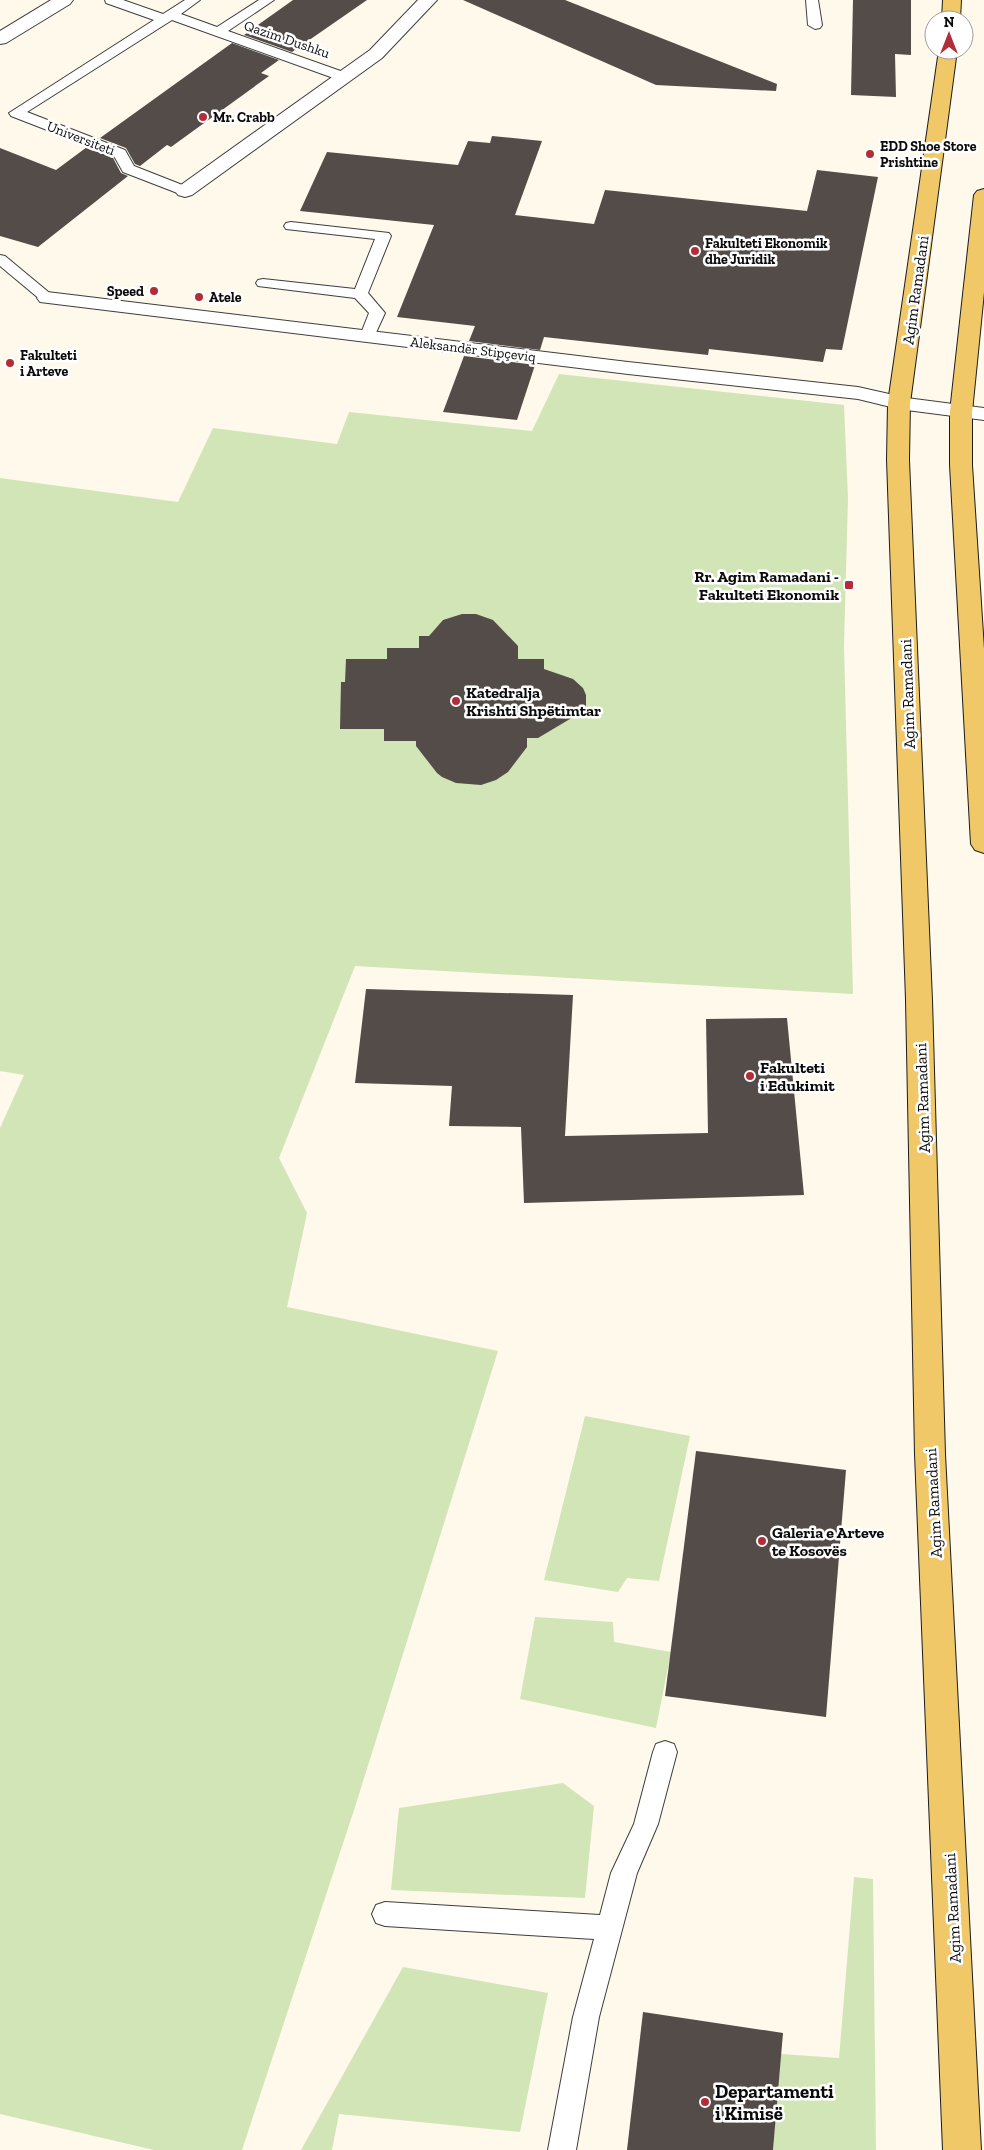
<svg xmlns="http://www.w3.org/2000/svg" width="984" height="2150" font-family="'Zilla Slab',serif">
  <style>
    .green { fill: #d2e5b7 }
    .building { fill: #534c48 }
    .lines { fill: none; stroke-linecap: round; stroke-linejoin: round }
    .service-casing { stroke: #3e3e3e; stroke-width: 2 }
    .minor-casing { stroke: #3e3e3e; stroke-width: 2 }
    .tertiary-casing { stroke: #3e3e3e; stroke-width: 2 }
    .primary-casing { stroke: #1c1c1c; stroke-width: 2 }
    .service { fill: #fff; fill-rule: evenodd }
    .minor { fill: #fff; fill-rule: evenodd }
    .tertiary { fill: #fff; fill-rule: evenodd }
    .primary { fill: #f0c868; fill-rule: evenodd }
    .poi-dot { fill: #b22d3a; stroke: #fff; stroke-width: 2 }
    .labels { text-anchor: middle; stroke-width: 5; stroke-linejoin: round; paint-order: stroke }
    .far-street-label { font-size: 14px; fill: #0b0b0b; stroke: #fff }
    .far-poi-label { font-size: 14px; font-weight: bold; fill: #0b0b0b; stroke: #fff; text-anchor: start }
    .street-label { font-size: 16px; fill: #0b0b0b; stroke: #fff }
    .poi-label { font-size: 16px; font-weight: bold; fill: #0b0b0b; stroke: #fff; text-anchor: start }
    .near-poi-label { font-size: 19px; font-weight: bold; fill: #0b0b0b; stroke: #fff; text-anchor: start }
  </style>
  <rect width="100%" height="100%" fill="#fef9eb"/>
  <g class="green">
    <path d="M559 374 844 405 848 498 844 646 853 994 355 966 279 1158 307 1213 287 1307 498 1351 355 1807 242 2150H154L0 2114V1128L24 1075 0 1071V478L178 502 213 428 337 444 349 412 532 431Z"/>
    <path d="M585 1416 690 1436 659 1581 627 1578 618 1592 544 1580Z"/>
    <path d="M535 1617 613 1622 614 1642 671 1652 656 1728 520 1699Z"/>
    <path d="M563 1783 594 1806 585 1898 391 1890 399 1808Z"/>
    <path d="M854 1877 873 1879 876 2150H773L781 2054 839 2058Z"/>
    <path d="M403 1967 548 1993 520 2132 339 2114 332 2150H301Z"/>
  </g>
  <g class="building">
    <path d="M293 0H367L292 52 244 35Z"/>
    <path d="M463 0H565L777 84 776 91 656 85Z"/>
    <path d="M853 0H911V55L895 54 896 97 851 95Z"/>
    <path d="M232 43 279 60 261 73 269 76 171 147 167 145 140 166 135 164 126 148 100 138Z"/>
    <path d="M492 136 542 141 515 215 594 224 605 190 807 211 817 170 878 177 842 350 826 349 823 362 709 349 708 355 544 337 540 350 469 341 475 326 397 317 434 225 300 211 327 152 458 165 468 141 490 143Z"/>
    <path d="M87 147 113 158 121 173 128 176 38 247 0 236V148L56 170Z"/>
    <path d="M464 356 535 365 517 420 443 412Z"/>
    <path d="M462 614H476L493 620 518 646V659H544V669L573 679 583 688 586 695V706L580 713 538 738H527V747L508 772 496 780 481 785 456 783 442 777 437 773 416 746V741H384V729H340L341 682H345L346 659H387V648H419V636H429L443 620Z"/>
    <path d="M366 989 573 995 565 1136 708 1133 706 1019 787 1018 804 1195 524 1203 521 1127 449 1126 452 1086 355 1083Z"/>
    <path d="M696 1451 846 1470 826 1717 665 1696Z"/>
    <path d="M643 2012 783 2033 773 2150H627Z"/>
  </g>
  <g class="lines">
    <defs>
      <g id="service">
        <path d="M105 0H123L163 14 185 0H200L181 14 217 27 259 0H274L228 31 349 74 351 77 349 80H339L172 20 27 112 125 150 134 166 190 188 192 191 190 194H180L123 172 114 156 11 116 9 113 154 20 106 3Z"/>
        <path d="M806 0H818L822 25 820 28 815 29 808 25Z"/>
        <path d="M291 222 389 233 391 236 368 293 385 313 373 339H363L360 336 369 313 355 298 258 286 256 283 258 280 263 279 355 289 375 239 286 229 284 226 286 223Z"/>
        <path d="M0 255 5 256 52 295 54 298 52 301H42L0 266Z"/>
        <path d="M665 1741 674 1744 677 1752 658 1824 637 1873 599 2017 576 2150H548L573 2017 594 1939 385 1926 376 1923 372 1914 376 1905 385 1902 600 1915 611 1873 634 1824 653 1752 656 1744Z"/>
      </g>
      <g id="minor">
        <path d="M51 0H73L70 4 6 43 0 44V31Z"/>
        <path d="M418 0H437L382 58 192 195 185 197 178 195 175 191 178 187 370 50Z"/>
        <path d="M47 292 628 362 858 387 907 398 910 403 907 408 899 409 858 399 628 374 40 302 37 298 40 294Z"/>
      </g>
      <path id="tertiary" d="M899 397 984 408V420L891 408 888 403 891 398Z"/>
      <g id="primary">
        <path d="M943 0H961L960 20H942Z"/>
        <path d="M939 50H957L910 403 909 460 932 1000 945 1454 981 2150H943L915 1454 906 1000 887 460 888 403Z"/>
        <path d="M984 189V292L972 412V465L984 649V853L975 850 971 844 950 465V412L974 195 977 191Z"/>
      </g>
    </defs>
    <use href="#service" class="service-casing"/>
    <use href="#minor" class="minor-casing"/>
    <use href="#tertiary" class="tertiary-casing"/>
    <use href="#primary" class="primary-casing"/>
    <use href="#service" class="service"/>
    <use href="#minor" class="minor"/>
    <use href="#tertiary" class="tertiary"/>
    <use href="#primary" class="primary"/>
  </g>
  <g class="poi-dot">
    <circle cx="203" cy="117" r="5"/>
    <circle cx="870" cy="154" r="5"/>
    <circle cx="695" cy="251" r="5"/>
    <circle cx="154" cy="291" r="5"/>
    <circle cx="199" cy="297" r="5"/>
    <circle cx="10" cy="363" r="5"/>
    <rect x="844" y="580" width="10" height="10" rx="2.5"/>
    <circle cx="456" cy="701" r="5"/>
    <circle cx="750" cy="1076" r="5"/>
    <circle cx="762" cy="1541" r="5"/>
    <circle cx="705" cy="2102" r="5"/>
  </g>
  <g class="labels">
    <g class="far-street-label">
      <text transform="translate(287 39) rotate(19)" y="5">Qazim Dushku</text>
      <text transform="translate(81 138) rotate(21)" y="5">Universiteti</text>
      <text transform="translate(473 349) rotate(7)" y="5">Aleksandër Stipçeviq</text>
    </g>
    <g class="far-poi-label">
      <text x="213" y="122">Mr. Crabb</text>
      <text x="880" y="151">EDD Shoe Store<tspan x="880" dy="16">Prishtine</tspan></text>
      <text x="705" y="248">Fakulteti Ekonomik<tspan x="705" dy="16">dhe Juridik</tspan></text>
      <text x="144" y="296" text-anchor="end">Speed</text>
      <text x="209" y="302">Atele</text>
      <text x="20" y="360">Fakulteti<tspan x="20" dy="16">i Arteve</tspan></text>
    </g>
    <g class="street-label">
      <text transform="translate(915 290) rotate(-82)" y="6">Agim Ramadani</text>
      <text transform="translate(907 694) rotate(-92)" y="6">Agim Ramadani</text>
      <text transform="translate(922 1098) rotate(-92)" y="6">Agim Ramadani</text>
      <text transform="translate(933 1503) rotate(-93)" y="6">Agim Ramadani</text>
      <text transform="translate(952 1908) rotate(-93)" y="6">Agim Ramadani</text>
    </g>
    <g class="poi-label">
      <text x="839" y="582" text-anchor="end">Rr. Agim Ramadani -<tspan x="839" dy="18">Fakulteti Ekonomik</tspan></text>
      <text x="466" y="698">Katedralja<tspan x="466" dy="18">Krishti Shpëtimtar</tspan></text>
      <text x="760" y="1073">Fakulteti<tspan x="760" dy="18">i Edukimit</tspan></text>
      <text x="772" y="1538">Galeria e Arteve<tspan x="772" dy="18">te Kosovës</tspan></text>
    </g>
    <g class="near-poi-label">
      <text x="715" y="2098">Departamenti<tspan x="715" dy="22">i Kimisë</tspan></text>
    </g>
  </g>
  <g transform="translate(949 35)"><circle r="24" fill="#ffffff" stroke="#9d9d9d"/>
  <path d="M0-4L9 19L0 12L-9 19Z" fill="#b22d3a"/>
  <text y="-8" font-size="14" font-weight="bold" text-anchor="middle" fill="#0b0b0b">N</text>
  </g>
</svg>
